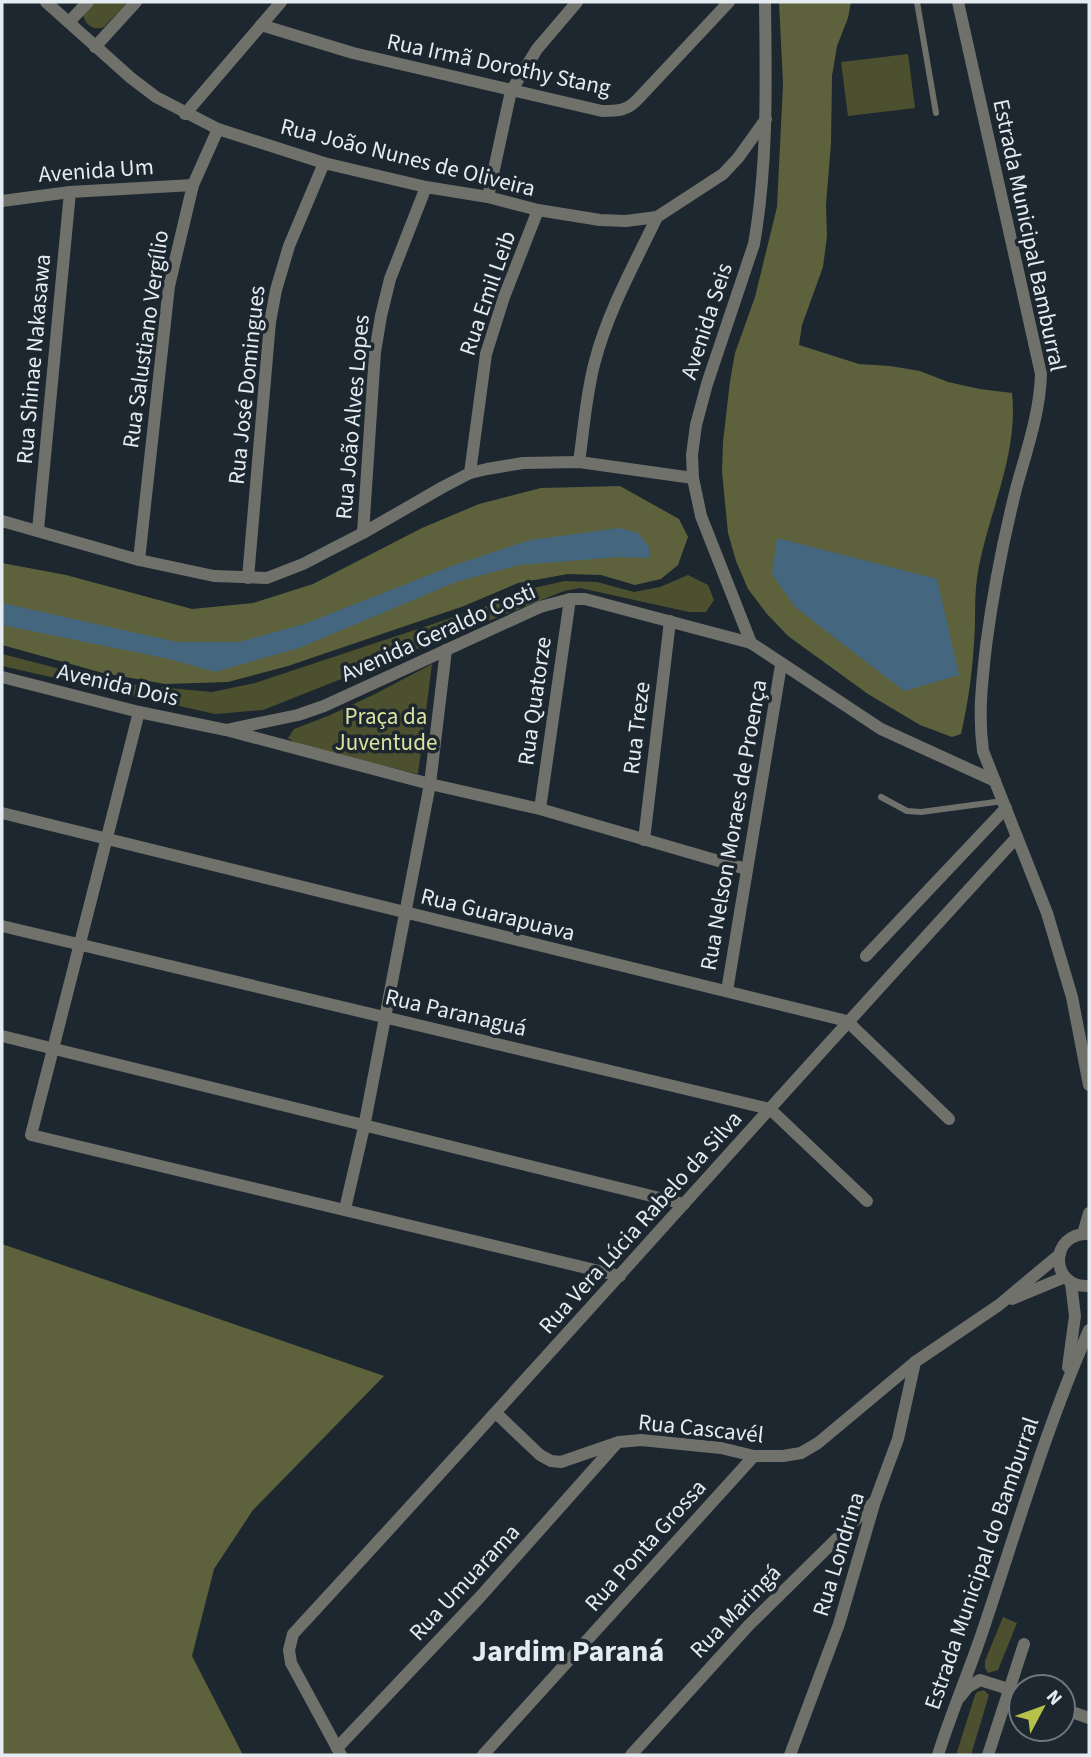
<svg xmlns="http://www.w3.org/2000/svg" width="1091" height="1757" font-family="'Source Sans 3',sans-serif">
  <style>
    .green { fill: #4c502e }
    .forest { fill: #5d623c }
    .water { fill: #44667f }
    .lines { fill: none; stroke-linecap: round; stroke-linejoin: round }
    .service { stroke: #70716b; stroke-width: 6 }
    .minor { stroke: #70716b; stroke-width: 12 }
    .labels { text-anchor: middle; stroke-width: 7; stroke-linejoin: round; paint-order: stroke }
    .street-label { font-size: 23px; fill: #e5ecf1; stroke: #1d272f }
    .park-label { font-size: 23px; fill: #dae3a0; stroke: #1d272f }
    .district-label { font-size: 30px; font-weight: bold; fill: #e5ecf1; stroke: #1d272f }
  </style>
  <rect width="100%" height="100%" fill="#1d272f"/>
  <g class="green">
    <path d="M92 2H128L104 27C94 31 86 26 83 15Z"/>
    <path d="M908 54 915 108 848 116 841 62Z"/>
    <path d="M688 575 708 585 714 600 706 612H689L580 588 564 591 263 710 215 714 2 666V654L80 674 136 685 212 692 255 683 496 603 529 589 565 581 597 582 634 592 660 587Z"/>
    <path d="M432 664 418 774 298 745 288 738 294 729 328 716 373 695Z"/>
    <path d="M1003 1617 1017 1623 998 1670 988 1673 985 1668V1661Z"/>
    <path d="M984 1690 989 1695 971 1755H956L975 1695 977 1692Z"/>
  </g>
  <g class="forest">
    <path d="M779 2H851L848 18 837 46 832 76 831 143 826 205 827 236 823 267 802 325 799 345 859 364 890 366 920 371 948 382 980 389 1012 393C1019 457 986 517 977 578 974 600 976 621 974 643 972 674 968 704 961 734L952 737 920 725 868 694 788 636 767 614 748 589 736 561 728 533 722 472 723 442 730 381 735 353 755 297 777 207 783 84Z"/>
    <path d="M620 486 679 519 688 537 678 565 661 579 635 585 601 575 568 574 518 583 464 606 288 666 228 682 165 684 103 673 2 645V563L66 575 192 609 253 603 313 584 422 528 479 504 541 488Z"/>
    <path d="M2 1244 384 1376 253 1510 214 1569 192 1656 243 1755H2Z"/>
  </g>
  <g class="water">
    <path d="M619 528 638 533 649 547V558L619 557 519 565 456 582 299 648 215 672 169 659 2 625V603L177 642H239L304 624 452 566 530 540Z"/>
    <path d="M777 538 937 579 959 675 904 691 795 607 772 574Z"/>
  </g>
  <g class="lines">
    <g class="service">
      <path d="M917 2 936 113"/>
      <path d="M881 797 907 811 921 812 1003 801"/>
    </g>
    <g class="minor">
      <path d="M46 2 131 78 156 97 218 129 324 163 426 187 488 197 538 210 600 220 626 221 657 217 723 174 738 158 766 119"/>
      <path d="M958 2 1041 374C1040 413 1026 452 1016 489 1003 541 993 592 986 646 982 682 978 715 983 751L1047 913 1072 997 1089 1085"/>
      <path d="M69 22 88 2"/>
      <path d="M261 25 353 53 602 111C618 111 627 111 638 99L729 2"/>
      <path d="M95 47 136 2"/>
      <path d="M185 114 281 2"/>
      <path d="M488 197 511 91 537 49 577 2"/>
      <path d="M2 201 70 192 193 185"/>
      <path d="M579 462C584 428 586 394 595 361 608 311 635 263 657 217"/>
      <path d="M470 473 486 354 504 297 538 210"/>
      <path d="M2 521 139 560 214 576 267 578 303 564 363 533 443 487 470 473 487 469 523 463 579 462 693 478"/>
      <path d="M38 530 70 192"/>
      <path d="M363 533 375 352 381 316 390 279 426 187"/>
      <path d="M139 560 169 286 193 185 218 129"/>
      <path d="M248 578 270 322 276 290 289 246 324 163"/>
      <path d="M751 643 701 516 693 478 692 455 696 425 707 384 754 244C768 164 766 83 765 2"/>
      <path d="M2 677 139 712 226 730 430 784 540 809 746 869"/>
      <path d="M139 712 31 1135 620 1276"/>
      <path d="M226 730 298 715 324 706 540 607 570 599H585L751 643 881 729 995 781"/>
      <path d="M540 809 570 599"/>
      <path d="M2 813 847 1021 949 1119"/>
      <path d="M644 840 670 621"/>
      <path d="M2 926 770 1109 867 1201"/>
      <path d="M866 956 1006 808"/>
      <path d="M727 991 781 665"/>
      <path d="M2 1036 684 1204"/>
      <path d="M345 1209 364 1127 430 784 446 650"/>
      <path d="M1083 1234 1089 1213"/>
      <path d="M1089 1234C1049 1232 1049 1288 1089 1286"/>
      <path d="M1012 1299 1065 1277"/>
      <path d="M1068 1367 1075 1316 1071 1283"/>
      <path d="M497 1414 540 1455 551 1461 561 1462 619 1442 641 1440 721 1448 754 1456H783L801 1453 818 1443 915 1362 999 1305 1060 1254"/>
      <path d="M960 1697 968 1687 980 1680 1021 1693"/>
      <path d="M1063 1709 1089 1718"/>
      <path d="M337 1748 480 1597 616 1444"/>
      <path d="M341 1755 291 1663 289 1650 293 1634C537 1370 774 1101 1017 837"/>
      <path d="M483 1755 754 1456"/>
      <path d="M631 1755 749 1625 873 1503"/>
      <path d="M790 1755 839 1624 875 1501 898 1439 915 1362"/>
      <path d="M938 1755C951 1713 969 1672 983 1630 1017 1529 1046 1427 1089 1330"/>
      <path d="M988 1755 1024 1644"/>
    </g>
  </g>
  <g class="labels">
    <g class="street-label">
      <text transform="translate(499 64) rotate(12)" y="8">Rua Irmã Dorothy Stang</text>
      <text transform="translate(408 157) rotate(14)" y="8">Rua João Nunes de Oliveira</text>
      <text transform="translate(96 170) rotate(-4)" y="8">Avenida Um</text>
      <text transform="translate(1030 235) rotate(78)" y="8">Estrada Municipal Bamburral</text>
      <text transform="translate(487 293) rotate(-71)" y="8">Rua Emil Leib</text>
      <text transform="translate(706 321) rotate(-72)" y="8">Avenida Seis</text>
      <text transform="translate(145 339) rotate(-82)" y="8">Rua Salustiano Vergílio</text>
      <text transform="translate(33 359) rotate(-85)" y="8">Rua Shinae Nakasawa</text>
      <text transform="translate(246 385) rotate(-84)" y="8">Rua José Domingues</text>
      <text transform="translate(352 417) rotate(-85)" y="8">Rua João Alves Lopes</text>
      <text transform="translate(438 632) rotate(-24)" y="8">Avenida Geraldo Costi</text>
      <text transform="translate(118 684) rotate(13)" y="8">Avenida Dois</text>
      <text transform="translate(534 701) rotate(-82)" y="8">Rua Quatorze</text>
      <text transform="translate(636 728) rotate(-83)" y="8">Rua Treze</text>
      <text transform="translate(733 825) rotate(-80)" y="8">Rua Nelson Moraes de Proença</text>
      <text transform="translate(498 914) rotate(14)" y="8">Rua Guarapuava</text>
      <text transform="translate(456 1012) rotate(13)" y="8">Rua Paranaguá</text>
      <text transform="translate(640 1222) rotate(-48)" y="8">Rua Vera Lúcia Rabelo da Silva</text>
      <text transform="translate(701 1428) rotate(6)" y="8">Rua Cascavél</text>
      <text transform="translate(645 1545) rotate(-48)" y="8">Rua Ponta Grossa</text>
      <text transform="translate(838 1554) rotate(-73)" y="8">Rua Londrina</text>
      <text transform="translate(981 1563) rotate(-71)" y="8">Estrada Municipal do Bamburral</text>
      <text transform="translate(464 1582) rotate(-47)" y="8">Rua Umuarama</text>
      <text transform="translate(735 1611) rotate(-46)" y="8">Rua Maringá</text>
    </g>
    <g class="park-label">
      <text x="386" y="724">Praça da<tspan x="386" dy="26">Juventude</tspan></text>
    </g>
    <g class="district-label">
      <text x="568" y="1661">Jardim Paraná</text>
    </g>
  </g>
  <rect width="1091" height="1757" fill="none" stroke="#e5ecf1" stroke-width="7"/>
  <g transform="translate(1042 1708) rotate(49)"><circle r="33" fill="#1d272f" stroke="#6d767d" stroke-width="2"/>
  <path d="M0-5L12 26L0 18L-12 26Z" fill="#b6c149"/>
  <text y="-10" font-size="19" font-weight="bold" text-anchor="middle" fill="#e5ecf1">N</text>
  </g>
</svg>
